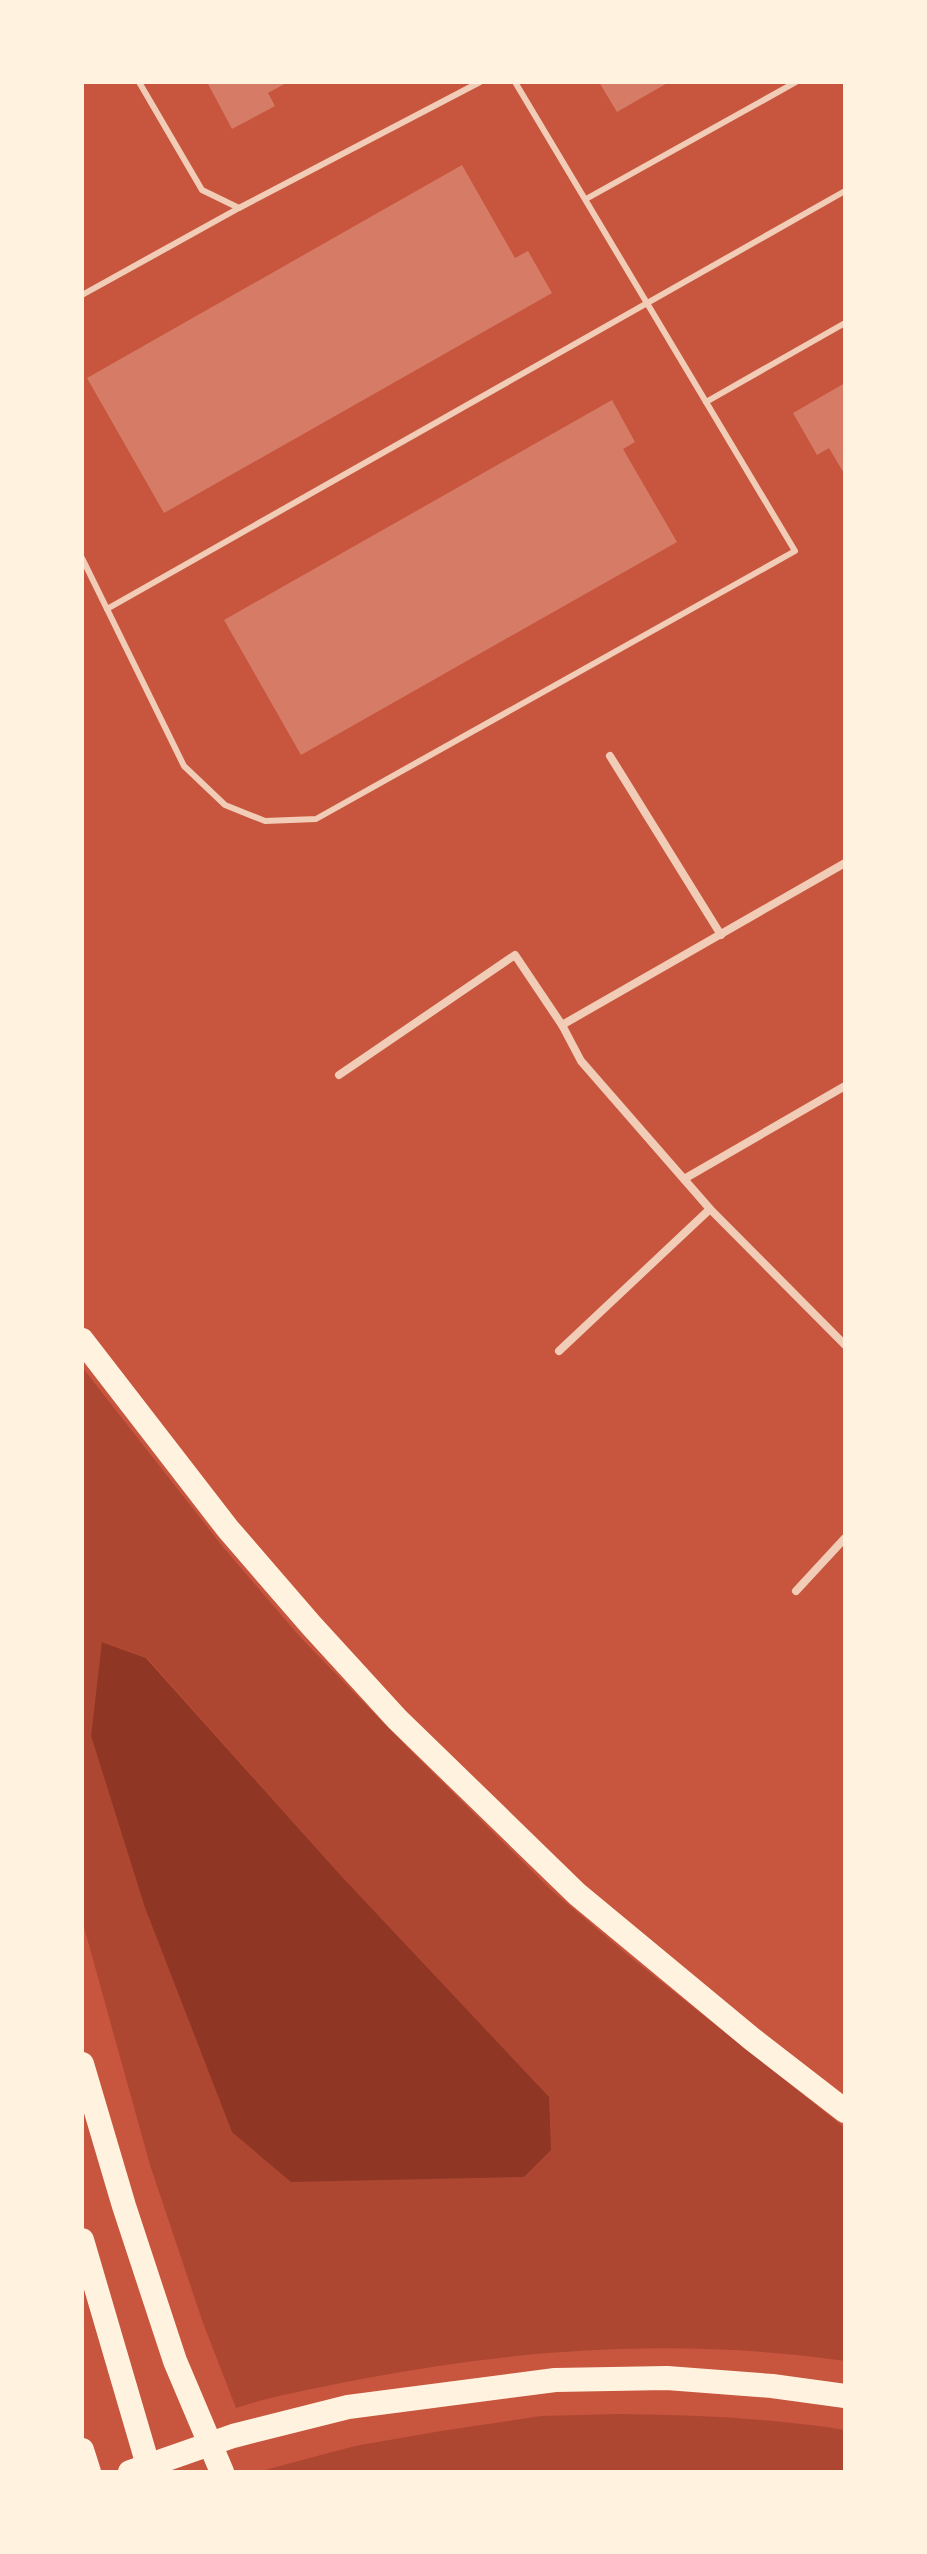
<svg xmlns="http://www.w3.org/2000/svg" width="927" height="2554" font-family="'Fira Sans Condensed',sans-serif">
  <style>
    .green { fill: #ae4732; fill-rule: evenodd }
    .water { fill: #8f3625 }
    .building { fill: #d67c66 }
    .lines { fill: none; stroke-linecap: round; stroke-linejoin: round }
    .service { stroke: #f1ccb7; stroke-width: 6 }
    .minor { stroke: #f1ccb7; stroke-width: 8 }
    .motorway { stroke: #fff3e0; stroke-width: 24 }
  </style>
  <rect width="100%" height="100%" fill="#c8553d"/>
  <g class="green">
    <path d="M82 1367 223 1547 301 1638 406 1746 550 1889 629 1956 845 2128V2361C686 2338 524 2348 367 2378 323 2387 279 2394 236 2408L203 2323 150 2165 82 1920ZM103 1642 147 1658 343 1878 144 1905 91 1736Z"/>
    <path d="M620 2414C696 2415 770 2418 845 2430V2472L265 2470 355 2446 441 2431 541 2416Z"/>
  </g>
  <path class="water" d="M102 1642 146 1658 343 1878 549 2097 551 2150 524 2177 291 2182 232 2132 144 1905 91 1736Z"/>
  <g class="building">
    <path d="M207 82H288L268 93 275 106 232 129Z"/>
    <path d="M599 82H669L617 112Z"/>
    <path d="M462 165 515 258 528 251 552 293 164 513 87 378Z"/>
    <path d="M845 383V475L829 448 817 455 793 413Z"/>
    <path d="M612 400 635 442 623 449 677 542 301 755 224 620Z"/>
  </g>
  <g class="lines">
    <g class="service">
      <path d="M139 82 202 190 239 208 480 82"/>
      <path d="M586 199 796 82"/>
      <path d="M82 295 239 208"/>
      <path d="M706 402 845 323"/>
      <path d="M82 558 184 766 225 805 265 821 316 819 795 551 515 82"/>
      <path d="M107 609 845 191"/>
    </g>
    <g class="minor">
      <path d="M610 756 721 935"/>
      <path d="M562 1025 845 863"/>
      <path d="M339 1075 515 955 562 1025 581 1061 710 1209 845 1345"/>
      <path d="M684 1179 845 1086"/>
      <path d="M559 1351 710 1209"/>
      <path d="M796 1591 845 1538"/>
    </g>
    <g class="motorway">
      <path d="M82 1340 228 1529 311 1625 397 1719 577 1894 752 2039 845 2111"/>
      <path d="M82 2064 124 2206 175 2361 222 2472"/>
      <path d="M82 2240 150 2472"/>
      <path d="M82 2450 89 2472"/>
      <path d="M130 2472 233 2436 348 2407 555 2380 667 2378 772 2386 845 2396"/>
    </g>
  </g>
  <rect width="927" height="2554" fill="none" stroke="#fff3e0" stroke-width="168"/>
</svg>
